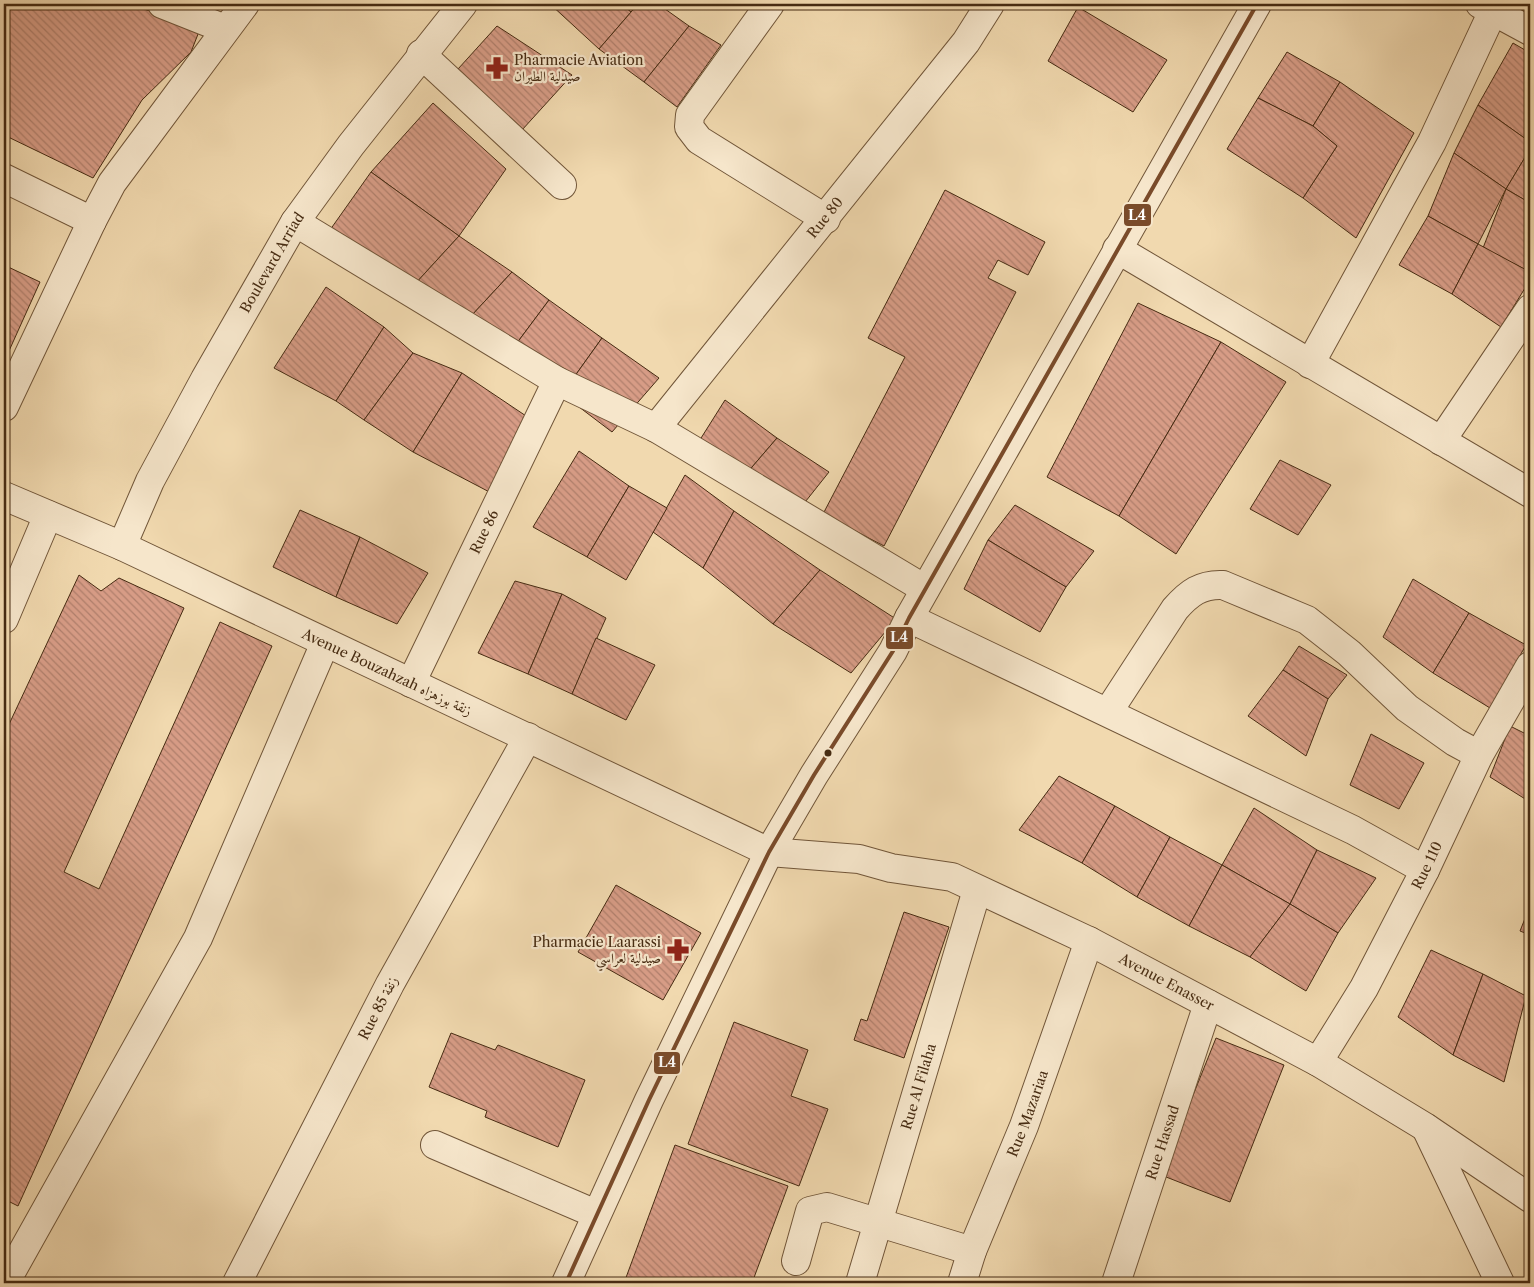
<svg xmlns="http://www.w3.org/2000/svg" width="1534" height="1287" font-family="'Libre Caslon Text',Amiri,serif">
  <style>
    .building { fill: url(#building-back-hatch); stroke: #462b12 }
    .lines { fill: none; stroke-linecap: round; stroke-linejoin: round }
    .minor-casing { stroke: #715639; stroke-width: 30 }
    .minor { stroke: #f6e6cb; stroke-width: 28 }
    .bus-1-casing { stroke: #f6e6cb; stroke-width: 8 }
    .bus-1 { stroke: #7a4b2a; stroke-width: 4 }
    .bus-dot { fill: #462b12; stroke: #f6e6cb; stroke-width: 2 }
    .labels { text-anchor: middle; stroke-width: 4.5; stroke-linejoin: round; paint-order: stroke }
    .poi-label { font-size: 14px; fill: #462b12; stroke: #f6e6cb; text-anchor: start }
    .street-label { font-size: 14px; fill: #462b12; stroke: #f6e6cb }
    .line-badge { stroke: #f6e6cb; stroke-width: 2 }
    .badge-label { font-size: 14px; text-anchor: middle; font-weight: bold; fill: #fff }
  </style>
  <defs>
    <pattern id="building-back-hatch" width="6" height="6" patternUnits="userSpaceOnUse" patternTransform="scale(1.25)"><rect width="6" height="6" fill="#d79c86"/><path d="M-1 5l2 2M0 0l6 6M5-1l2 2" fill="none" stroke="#b07f6c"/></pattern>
  </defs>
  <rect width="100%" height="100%" fill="#f1d9af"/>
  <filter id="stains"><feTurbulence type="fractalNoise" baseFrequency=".004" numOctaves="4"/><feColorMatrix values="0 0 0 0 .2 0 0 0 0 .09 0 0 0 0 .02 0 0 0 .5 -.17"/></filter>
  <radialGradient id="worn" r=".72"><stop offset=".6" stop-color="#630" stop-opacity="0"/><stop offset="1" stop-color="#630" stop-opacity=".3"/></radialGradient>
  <g class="building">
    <path d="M4 4H130L200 29 191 52 142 100 93 178 4 135Z"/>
    <path d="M550 4H622L631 12 599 49Z"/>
    <path d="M622 4H638L631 12Z"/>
    <path d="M638 4H658L689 26 644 82 599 49Z"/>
    <path d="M1078 7 1167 60 1133 112 1048 61Z"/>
    <path d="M497 26 572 75 522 130 458 69Z"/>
    <path d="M689 26 721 45 677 107 644 82Z"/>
    <path d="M1513 43 1530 53V142L1478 105Z"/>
    <path d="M1287 52 1340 82 1313 126 1258 98Z"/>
    <path d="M1340 82 1414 133 1356 238 1303 198 1337 146 1313 126Z"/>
    <path d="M1258 98 1313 126 1337 146 1303 198 1227 149Z"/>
    <path d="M433 103 506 169 459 236 371 172Z"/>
    <path d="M1478 105 1530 142V149L1506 189 1454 153Z"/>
    <path d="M1530 149V203L1506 189Z"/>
    <path d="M1454 153 1506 189 1478 244 1428 216Z"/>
    <path d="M371 172 459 236 404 296 325 237Z"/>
    <path d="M1506 189 1530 203V272L1483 248Z"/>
    <path d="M945 190 1045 242 1028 275 998 260 988 278 1016 292 884 546 823 514 905 357 868 338Z"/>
    <path d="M1428 216 1478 244 1452 294 1399 265Z"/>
    <path d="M459 236 512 272 459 329 404 296Z"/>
    <path d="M1478 244 1530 272V280L1501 327 1452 294Z"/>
    <path d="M4 265 40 282 4 362Z"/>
    <path d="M512 272 549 300 505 359 459 329Z"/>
    <path d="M326 287 384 327 336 401 274 368Z"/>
    <path d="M549 300 602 338 562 394 505 359Z"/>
    <path d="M1138 303 1221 342 1119 516 1047 477Z"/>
    <path d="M384 327 413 353 364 420 336 401Z"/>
    <path d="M602 338 659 378 612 432 562 394Z"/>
    <path d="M1221 342 1286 382 1176 554 1119 516Z"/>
    <path d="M413 353 462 373 413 452 364 420Z"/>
    <path d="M462 373 535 422 499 497 413 452Z"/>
    <path d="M725 400 777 438 734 488 691 454Z"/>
    <path d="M777 438 829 472 794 516 734 488Z"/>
    <path d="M579 451 629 486 587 557 533 527Z"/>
    <path d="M1280 460 1331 485 1298 535 1250 509Z"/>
    <path d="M685 475 734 511 703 568 653 532Z"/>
    <path d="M629 486 667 508 626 580 587 557Z"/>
    <path d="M1015 505 1094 551 1066 587 988 540Z"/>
    <path d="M300 510 360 537 336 597 273 567Z"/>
    <path d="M734 511 820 570 773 624 703 568Z"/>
    <path d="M360 537 428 573 397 624 336 597Z"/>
    <path d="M988 540 1066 587 1040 632 964 589Z"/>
    <path d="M820 570 896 619 851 673 773 624Z"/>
    <path d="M79 575 101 591 119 578 184 608 64 872 99 889 220 622 272 646 18 1206 4 1199V735Z"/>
    <path d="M1413 579 1469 613 1433 673 1383 637Z"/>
    <path d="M515 581 562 594 528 674 478 653Z"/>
    <path d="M562 594 606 618 572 694 528 674Z"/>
    <path d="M1469 613 1526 645 1490 708 1433 673Z"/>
    <path d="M596 638 655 665 626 720 572 694Z"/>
    <path d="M1299 646 1347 675 1328 699 1283 670Z"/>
    <path d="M1283 670 1328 699 1306 756 1248 716Z"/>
    <path d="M1510 726 1530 736V802L1490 777Z"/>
    <path d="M1371 734 1424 763 1399 809 1350 785Z"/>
    <path d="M1059 776 1115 806 1082 863 1019 830Z"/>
    <path d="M1115 806 1170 837 1137 897 1082 863Z"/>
    <path d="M1254 808 1317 850 1290 904 1222 865Z"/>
    <path d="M1170 837 1222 865 1189 926 1137 897Z"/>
    <path d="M1317 850 1376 878 1338 933 1290 904Z"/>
    <path d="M1222 865 1290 904 1250 957 1189 926Z"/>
    <path d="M616 885 701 933 663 1000 578 952Z"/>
    <path d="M1290 904 1338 933 1306 991 1250 957Z"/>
    <path d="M1530 906V935L1520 931Z"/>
    <path d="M904 912 949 927 904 1058 854 1040 861 1019 867 1021Z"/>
    <path d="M1431 950 1483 974 1453 1055 1398 1017Z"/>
    <path d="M1483 974 1526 996 1504 1082 1453 1055Z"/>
    <path d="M734 1022 808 1050 791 1096 828 1109 799 1186 688 1144Z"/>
    <path d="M451 1033 495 1050 498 1045 585 1080 558 1147 485 1117 487 1111 429 1087Z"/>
    <path d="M1216 1038 1284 1065 1230 1202 1161 1175Z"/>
    <path d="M675 1145 788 1186 752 1283H624Z"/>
  </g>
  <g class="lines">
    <defs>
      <g id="minor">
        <path d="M162 4 225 29"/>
        <path d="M770 4 690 115 689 127 699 140 826 219"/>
        <path d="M1480 4 1530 31"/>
        <path d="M421 54 562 185"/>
        <path d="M4 178 92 221"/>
        <path d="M295 222 557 381 656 428 925 589"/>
        <path d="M1117 249 1530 493"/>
        <path d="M1310 364 1432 142 1493 11"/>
        <path d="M4 407 92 221 112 183 245 4"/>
        <path id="s1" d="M656 428 966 42 990 4"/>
        <path d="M1441 441 1530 309"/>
        <path id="s2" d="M4 496 122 546 769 852 859 859 891 868 952 877 1089 941 1318 1062 1425 1127 1530 1198"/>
        <path id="s3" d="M122 546 150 481 205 379 295 222 351 145 463 4"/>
        <path d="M909 618 1353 830 1425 870"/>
        <path d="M4 619 48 515"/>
        <path id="s4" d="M411 683 557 381"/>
        <path d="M1108 712 1175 609C1189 593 1201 584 1223 585L1307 620 1349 653 1407 708 1455 742 1479 755"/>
        <path id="s5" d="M1318 1062 1364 988 1425 870 1479 755 1530 666"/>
        <path d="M1426 1128 1500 1283"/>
        <path d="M435 1145 596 1214"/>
        <path d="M796 1261 810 1211 827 1207 972 1251"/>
        <path d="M5 1283 198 938 325 643"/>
        <path d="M237 1283 390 984 528 737"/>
        <path d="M566 1283 649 1100 769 852 814 775 893 651 909 618 1257 4"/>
        <path id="s6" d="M860 1283 977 890"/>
        <path id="s7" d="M962 1283 972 1251 1024 1126 1089 941"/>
        <path id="s8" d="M1116 1283 1208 1004"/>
      </g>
    </defs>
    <use href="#minor" class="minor-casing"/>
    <use href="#minor" class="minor"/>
    <defs>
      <path id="bus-1" d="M566 1283 649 1100 769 852 814 775 893 651 909 618 1257 4"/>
    </defs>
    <use href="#bus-1" class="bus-1-casing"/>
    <use href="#bus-1" class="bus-1"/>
  </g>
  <defs>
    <symbol id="pharmacy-bare" viewBox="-9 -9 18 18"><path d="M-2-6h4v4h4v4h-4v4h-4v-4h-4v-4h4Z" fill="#8f2418" stroke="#f6e6cb" stroke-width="2.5" paint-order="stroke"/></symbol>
  </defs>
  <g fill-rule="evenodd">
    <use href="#pharmacy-bare" x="481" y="52" width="32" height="32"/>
    <use href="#pharmacy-bare" x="662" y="934" width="32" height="32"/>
  </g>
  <circle class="bus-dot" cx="828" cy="753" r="4.5"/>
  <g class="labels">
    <g class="poi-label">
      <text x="514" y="65">Pharmacie Aviation<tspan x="514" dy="16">صيدلية الطيران</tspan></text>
      <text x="661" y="947" text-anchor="end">Pharmacie Laarassi<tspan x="661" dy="16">صيدلية لعراسي</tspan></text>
    </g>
    <g class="street-label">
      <text dy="5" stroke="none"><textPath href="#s1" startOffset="270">Rue 80</textPath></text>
      <text dy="5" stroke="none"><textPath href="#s3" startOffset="321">Boulevard Arriad</textPath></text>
      <text dy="5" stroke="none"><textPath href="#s4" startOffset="168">Rue 86</textPath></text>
      <text transform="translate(387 672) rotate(25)" y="5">Avenue Bouzahzah زنقة بوزهزاه</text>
      <text dy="5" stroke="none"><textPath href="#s5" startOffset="225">Rue 110</textPath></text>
      <text dy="5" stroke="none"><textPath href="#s2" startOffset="1268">Avenue Enasser</textPath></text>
      <text transform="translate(378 1008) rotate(-63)" y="5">Rue 85 زنقة</text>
      <text dy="5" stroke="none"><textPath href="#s6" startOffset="205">Rue Al Filaha</textPath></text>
      <text dy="5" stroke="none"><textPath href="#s7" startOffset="182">Rue Mazariaa</textPath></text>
      <text dy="5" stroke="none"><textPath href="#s8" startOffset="148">Rue Hassad</textPath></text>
    </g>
  </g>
  <g class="line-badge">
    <rect x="1123" y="203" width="29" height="24" rx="5" fill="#7a4b2a"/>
    <rect x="885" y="626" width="29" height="24" rx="5" fill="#7a4b2a"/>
    <rect x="653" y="1051" width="28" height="24" rx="5" fill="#7a4b2a"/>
  </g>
  <g class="badge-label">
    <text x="1137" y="220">L4</text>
    <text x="899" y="642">L4</text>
    <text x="667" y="1067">L4</text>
  </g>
  <rect width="1534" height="1287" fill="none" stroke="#f1d9af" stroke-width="20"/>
  <rect x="5" y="5" width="1524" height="1277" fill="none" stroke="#462b12" stroke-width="2.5"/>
  <rect x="10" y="10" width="1514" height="1267" fill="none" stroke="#462b12"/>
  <rect width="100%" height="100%" filter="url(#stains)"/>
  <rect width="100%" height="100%" fill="url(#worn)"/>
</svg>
